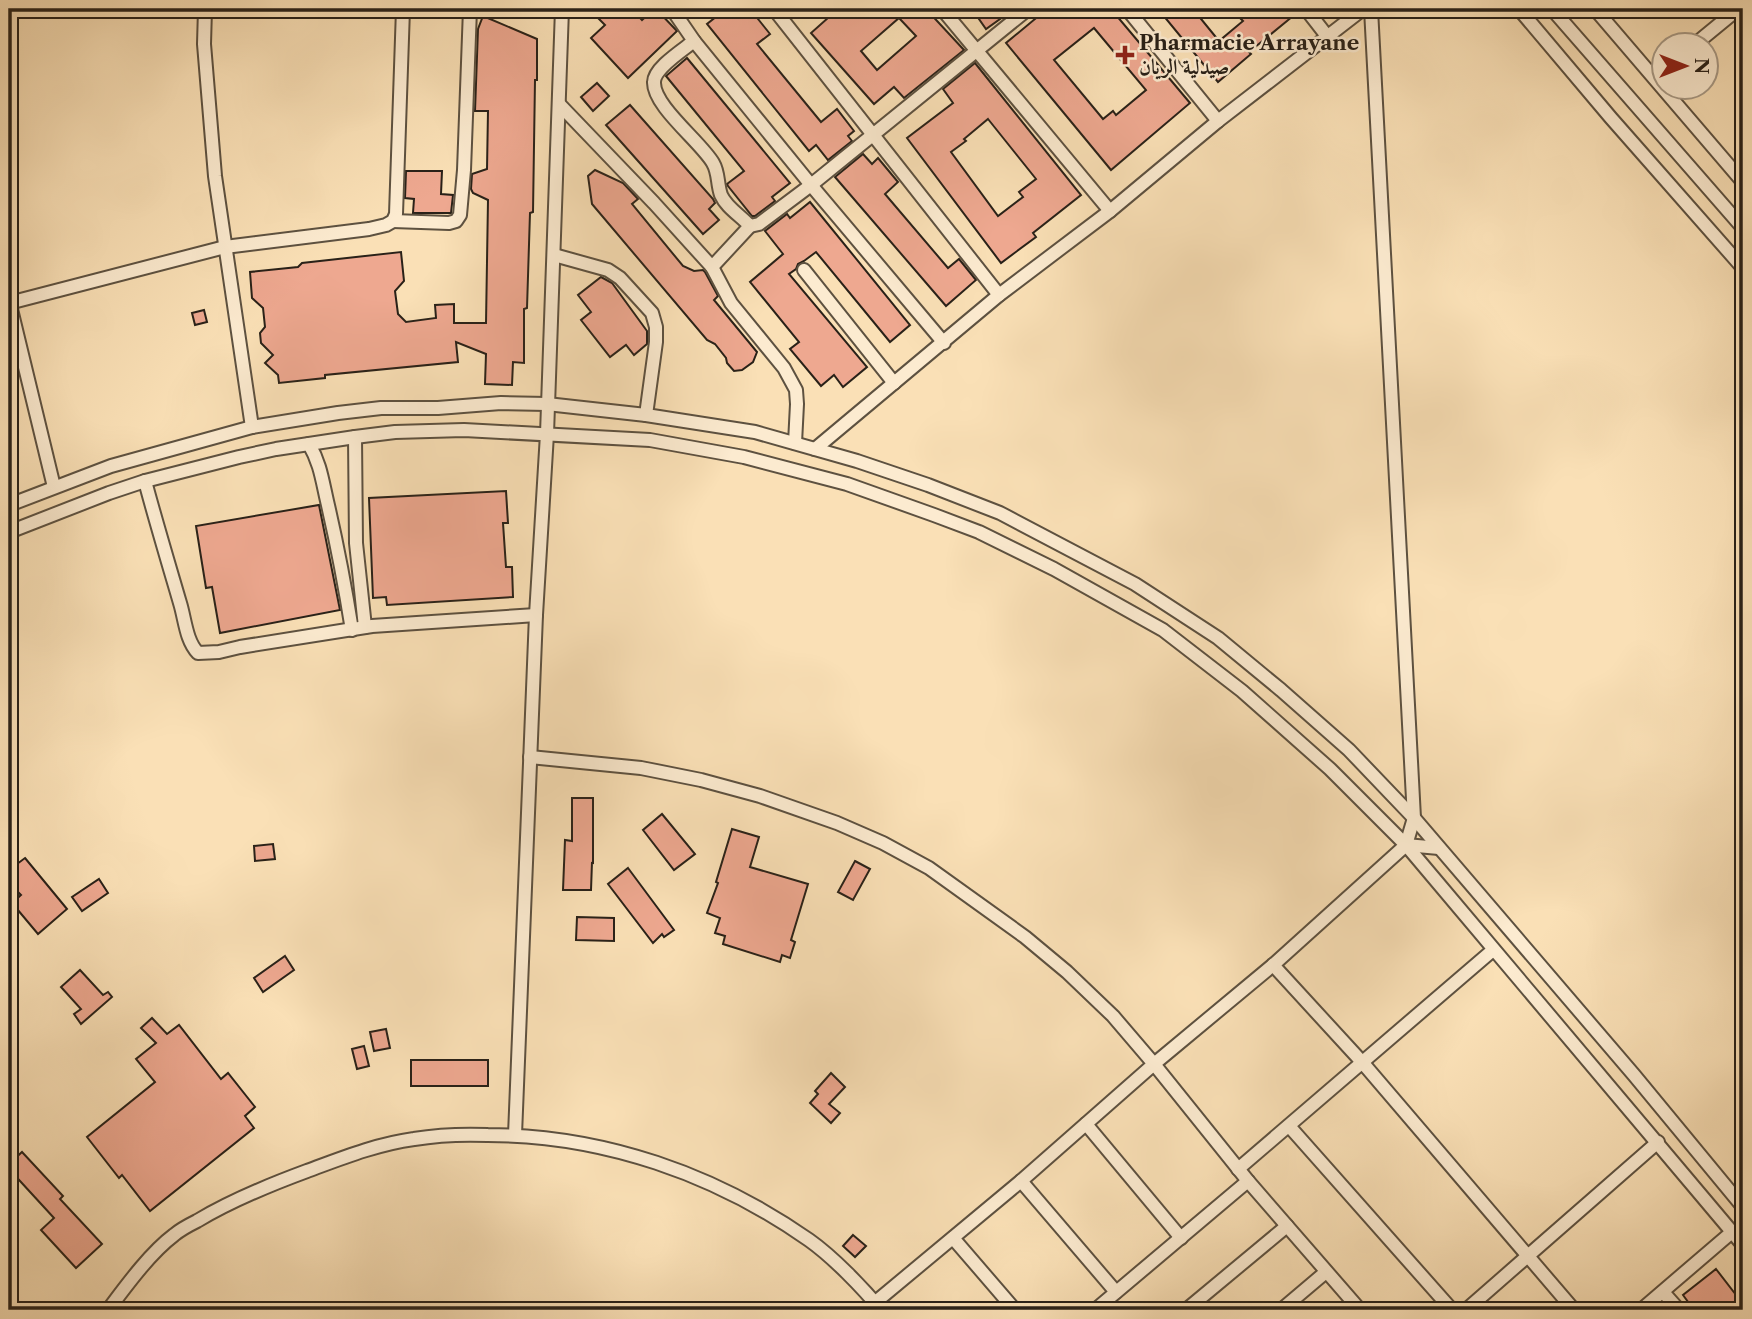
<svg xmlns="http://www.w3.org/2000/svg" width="1752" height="1319" font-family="'Libre Caslon Text',Amiri,serif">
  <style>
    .building { fill: #eea890; stroke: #292118; stroke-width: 2; fill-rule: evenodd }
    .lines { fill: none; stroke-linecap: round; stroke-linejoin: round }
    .street-casing { stroke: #5d5140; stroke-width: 16 }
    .street { stroke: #fcebd0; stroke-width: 12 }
    .poi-dot { fill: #8f2418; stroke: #fcebd0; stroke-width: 2.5 }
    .labels { text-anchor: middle; stroke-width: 5; stroke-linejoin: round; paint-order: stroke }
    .poi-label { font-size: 21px; font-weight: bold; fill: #292118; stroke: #fcebd0; text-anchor: start }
  </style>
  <rect width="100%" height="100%" fill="#fae0b6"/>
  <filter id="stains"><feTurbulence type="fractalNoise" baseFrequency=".00286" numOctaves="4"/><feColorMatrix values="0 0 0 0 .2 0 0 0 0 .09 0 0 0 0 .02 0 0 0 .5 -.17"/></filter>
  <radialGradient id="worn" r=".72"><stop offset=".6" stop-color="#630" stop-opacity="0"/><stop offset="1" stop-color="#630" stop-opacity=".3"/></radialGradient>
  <g class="building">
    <path d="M589 9H632L642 20 654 9H656L677 31 628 78 591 38 605 25Z"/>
    <path d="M726 9H750L770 34 757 44 821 122 837 109 854 131 848 136 852 141 828 160 816 145 809 151 707 24Z"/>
    <path d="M838 9H926L964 50 904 98 894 87 874 104 811 33ZM899 18 916 36 877 70 861 51Z"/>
    <path d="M972 9H1014L986 29Z"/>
    <path d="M1047 9H1111L1190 103 1111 170 1006 43ZM1094 28 1146 90 1116 115 1113 111 1103 119 1054 60Z"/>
    <path d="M1158 9H1193L1219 41 1243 21 1239 17 1249 9H1297L1298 12 1249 52 1251 54 1218 82Z"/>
    <path d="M483 16 537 39V80H535L533 212 530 213 527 308 524 309V363L513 362 512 385 485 384 486 354 456 342 458 362 325 375V378L279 383 278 375 265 363 273 355 261 343 260 333 265 327 263 308 252 298 250 272 298 267 302 263 401 252 404 281 395 291 398 314 406 322 436 318 435 305 454 304V323H486L488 200 473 193 471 189 472 174 487 169 488 111H475L478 29Z"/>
    <path d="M687 58 790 183 772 197 775 201 755 216H752L728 186 727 184 744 171 666 76Z"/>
    <path d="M975 63 1081 195 1033 233 1036 237 1001 263 907 138 953 103 943 89ZM988 119 1036 179 1019 192 1023 197 998 216 951 152 966 141 964 139Z"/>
    <path d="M597 83 609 96 593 111 581 97Z"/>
    <path d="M630 105 713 199 715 203 709 209 719 220 703 234 606 125Z"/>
    <path d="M863 154 872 164 878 158 898 182 885 194 948 268 959 259 976 280 946 306 835 177Z"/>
    <path d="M595 170 623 183 638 199 632 204 683 266 694 271 703 270 705 272 718 296 714 300 757 352 753 362 742 370 734 371 727 363 726 358 715 344 707 340 592 204 588 176Z"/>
    <path d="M406 171H442L441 194 453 195 451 213H413L414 199 405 198Z"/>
    <path d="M810 202 910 325 890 342 816 252 804 261 798 264 796 269 789 274 867 367 843 387 834 375 821 386 790 349 799 342 750 282 783 254 765 231 787 214 790 218Z"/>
    <path d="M601 277 612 283 647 331V344L634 355 626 345 610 357 581 320 591 312 578 295Z"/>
    <path d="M204 310 207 322 195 325 192 313Z"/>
    <path d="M506 491 508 523H503L506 567H512L513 597 387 605 386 597 373 598 369 498Z"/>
    <path d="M319 505 340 610 220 633 212 587 206 588 196 526Z"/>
    <path d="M572 798H593V864L592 862 591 890H563L565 840 572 841Z"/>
    <path d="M662 814 695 854 674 870 643 830Z"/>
    <path d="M732 829 759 837 750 867 808 884 791 940 795 942 790 958 782 955 780 962 723 944 725 936 715 933 720 918 707 913 718 883 716 882Z"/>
    <path d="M273 844 275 859 255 861 254 846Z"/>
    <path d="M25 858 67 909 38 934 12 903 21 895 9 883V875L15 869 13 867Z"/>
    <path d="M855 861 870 869 853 900 838 892Z"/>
    <path d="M628 868 674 930 664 937 662 934 653 943 608 884Z"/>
    <path d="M99 879 108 893 82 911 72 897Z"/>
    <path d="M577 917 614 918V941L576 940Z"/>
    <path d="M285 956 294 970 263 992 254 978Z"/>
    <path d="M80 970 103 995 108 992 112 997 81 1024 74 1014 81 1009 61 987Z"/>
    <path d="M152 1018 167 1034 179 1025 221 1079 228 1073 255 1107 245 1116 254 1128 150 1211 122 1175 119 1178 87 1137 155 1082 136 1059 156 1043 141 1028Z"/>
    <path d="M386 1029 390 1048 374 1051 370 1032Z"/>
    <path d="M364 1046 369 1066 357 1069 352 1049Z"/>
    <rect x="411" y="1060" width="77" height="26"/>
    <path d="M831 1073 845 1087 829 1104 840 1113 831 1123 810 1103 818 1094 815 1091Z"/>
    <path d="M22 1152 63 1196 60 1199 102 1244 76 1268 41 1230 54 1218 9 1169V1164Z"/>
    <path d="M853 1235 866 1246 855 1257 843 1246Z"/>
    <path d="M1716 1269 1743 1304V1310H1694L1683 1295Z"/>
  </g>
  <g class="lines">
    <defs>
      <g id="street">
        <path d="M205 9 204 44 215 176 252 427"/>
        <path d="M672 9 694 41 811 185 944 343"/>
        <path d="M774 9 999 295"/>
        <path d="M942 9 1110 211"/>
        <path d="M1127 9 1218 121"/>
        <path d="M1306 9 1327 36"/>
        <path d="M1519 9 1611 118 1743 268"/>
        <path d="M1552 9 1743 228"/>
        <path d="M1595 9 1743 182"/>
        <path d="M694 41C683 50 654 68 654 82 653 106 701 142 713 163 719 173 717 184 721 195 726 207 741 216 750 226L759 224 811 185 1028 9"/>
        <path d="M1693 46 1738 9"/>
        <path d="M559 104 654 203 712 267 731 303 784 368 796 390 797 404 795 443"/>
        <path d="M393 221 449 223 456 221 460 215 464 170 470 9"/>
        <path d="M554 255 608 270 620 278 652 313 656 327V342L646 415"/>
        <path d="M712 267 750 226"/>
        <path d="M804 270 894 383"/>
        <path d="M9 301 54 487"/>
        <path d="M9 303 225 247 369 229 386 225 393 221 396 214 403 9"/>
        <path d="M355 437 356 543 365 627"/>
        <path d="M309 444C320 463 322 479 327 501 337 544 345 586 352 630"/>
        <path d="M815 449 999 295 1110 211 1218 121 1363 9"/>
        <path d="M145 481C156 522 168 562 180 603 185 619 186 641 198 653L219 652 240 647 372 626 536 615"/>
        <path d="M9 505 111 466 252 427 338 413 381 408H438L501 403 547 404 646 415 755 432 857 461 928 485 1000 513 1135 584 1218 638 1281 690 1349 750 1414 818 1634 1075 1743 1207"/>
        <path d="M9 532 109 493 145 481 239 457 276 449 355 437 395 432 464 430 650 440 744 457 847 484 934 515 979 532 1054 569 1163 630 1242 691 1330 769 1406 845 1743 1245"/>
        <path d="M530 757 641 768 701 780 760 796 837 823 883 843 929 868 1025 937 1067 972 1113 1016 1154 1064 1248 1181 1360 1310"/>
        <path d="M1406 845 1439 848"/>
        <path d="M1273 965 1362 1062 1574 1310"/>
        <path d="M1086 1124 1181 1238"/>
        <path d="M1289 1126 1452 1310"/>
        <path d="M515 1135 536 615 547 434 562 9"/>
        <path d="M1238 1169 1493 950"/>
        <path d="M1021 1181 1116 1292"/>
        <path d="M953 1238 1015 1310"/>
        <path d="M1663 1292 1679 1310"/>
        <path d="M108 1310C126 1286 150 1253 174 1235 181 1229 189 1225 197 1221 232 1200 269 1185 307 1171 342 1158 377 1144 414 1139 438 1135 463 1134 488 1135 603 1135 715 1174 809 1240 833 1257 863 1288 881 1310"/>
        <path d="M866 1310 1021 1181 1154 1064 1273 965 1406 845 1414 818 1371 9"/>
        <path d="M1095 1310 1248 1181"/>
        <path d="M1186 1310 1287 1226"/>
        <path d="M1281 1310 1326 1272"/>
        <path d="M1466 1310 1658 1142"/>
        <path d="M1641 1310 1732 1232"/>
      </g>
    </defs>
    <use href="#street" class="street-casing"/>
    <use href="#street" class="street"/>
  </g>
  <path class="poi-dot" d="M1121.5 44.5h7v7h7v7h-7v7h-7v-7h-7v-7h7z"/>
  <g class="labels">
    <g class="poi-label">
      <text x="1139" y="50">Pharmacie Arrayane<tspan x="1139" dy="24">صيدلية الريان</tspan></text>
    </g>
  </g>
  <rect width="1752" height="1319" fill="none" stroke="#fae0b6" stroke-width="35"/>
  <rect x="10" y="10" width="1731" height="1298" fill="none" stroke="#292118" stroke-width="3.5"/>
  <rect x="18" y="18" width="1717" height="1284" fill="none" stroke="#292118" stroke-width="2"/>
  <g transform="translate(1685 66) rotate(90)"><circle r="33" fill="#fcebd0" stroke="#a89a86" stroke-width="2"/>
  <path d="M0-5L12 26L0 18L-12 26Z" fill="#8f2418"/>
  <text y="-10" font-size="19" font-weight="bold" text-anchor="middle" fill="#292118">N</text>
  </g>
  <rect width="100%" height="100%" filter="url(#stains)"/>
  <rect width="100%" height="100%" fill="url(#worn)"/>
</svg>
